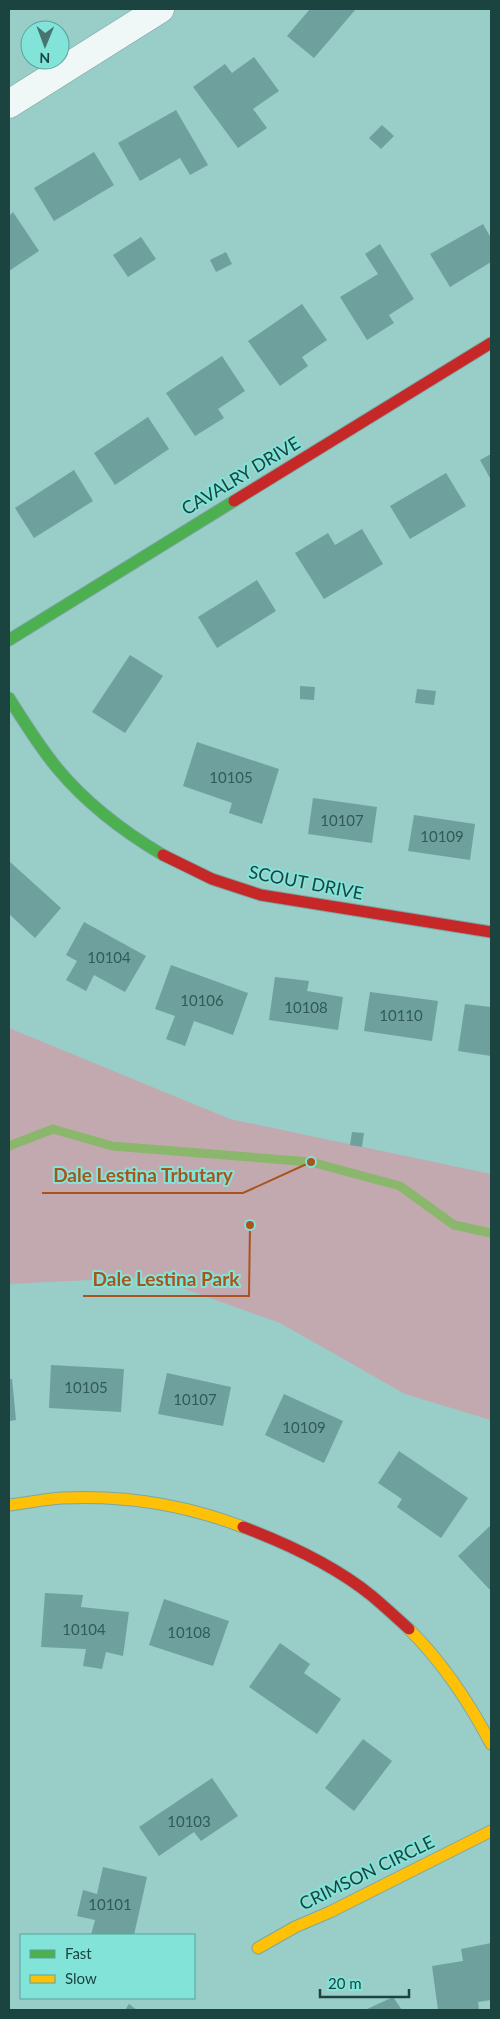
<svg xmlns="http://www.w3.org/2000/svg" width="500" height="2019" font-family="Lato,sans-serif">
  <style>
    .green { fill: #c2a9b0 }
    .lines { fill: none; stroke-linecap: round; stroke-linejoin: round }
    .stream { stroke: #8bb76c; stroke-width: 9 }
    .building { fill: #6ea19d }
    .street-casing { stroke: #7ca7a3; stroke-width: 29 }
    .fast-casing { stroke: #7ca7a3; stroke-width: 13 }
    .slow-casing { stroke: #7ca7a3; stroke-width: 13 }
    .jam-casing { stroke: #7ca7a3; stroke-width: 13 }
    .street { stroke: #f0f8f7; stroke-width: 28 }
    .fast { stroke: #4caf50; stroke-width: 11 }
    .slow { stroke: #ffc107; stroke-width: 11 }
    .jam { stroke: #c62828; stroke-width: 11 }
    .labels { text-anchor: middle; stroke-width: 4; stroke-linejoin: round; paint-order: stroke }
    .number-label { font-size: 15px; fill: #305b57 }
    .street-label { font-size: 18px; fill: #1b4440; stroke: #82e3d9 }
    .leader { fill: none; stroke: #aa531c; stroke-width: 2 }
    .callout-dot { fill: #aa531c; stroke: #82e3d9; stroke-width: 2 }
    .callout-label { font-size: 19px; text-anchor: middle; font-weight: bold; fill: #aa531c; stroke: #82e3d9; stroke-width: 4; stroke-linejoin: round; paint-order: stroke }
  </style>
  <rect width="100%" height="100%" fill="#98cdc8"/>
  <path class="green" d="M9 1028 230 1119 491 1174V1420L405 1394 280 1323 152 1277 9 1284Z"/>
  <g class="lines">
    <path class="stream" d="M9 1146 53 1129 112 1146 311 1162 400 1186 454 1225 491 1233"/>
  </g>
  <g class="building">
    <path d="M310 9H356L314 58 287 36Z"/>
    <path d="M254 57 279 91 253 109 267 128 238 148 193 87 225 64 232 73Z"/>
    <path d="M176 110 208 165 190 175 180 158 140 181 118 143Z"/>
    <path d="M382 125 394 136 381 149 369 138Z"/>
    <path d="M94 152 114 185 54 221 34 188Z"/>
    <path d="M13 212 39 251 9 271V216Z"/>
    <path d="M483 224 491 238V262L450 287 430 254Z"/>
    <path d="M141 237 156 259 128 277 113 255Z"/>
    <path d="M380 244 414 299 389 315 394 323 367 340 340 297 378 274 365 254Z"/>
    <path d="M226 252 232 264 216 272 210 260Z"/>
    <path d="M302 304 327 340 302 357 308 366 280 386 248 341Z"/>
    <path d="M222 356 245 391 218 409 224 418 195 436 166 393Z"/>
    <path d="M148 417 169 449 115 485 94 453Z"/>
    <path d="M491 454V480L480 460Z"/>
    <path d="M74 470 93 501 34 538 15 508Z"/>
    <path d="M446 473 466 506 410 539 390 506Z"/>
    <path d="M362 529 383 564 324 599 295 553 328 533 335 545Z"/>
    <path d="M257 580 276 611 217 648 198 617Z"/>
    <path d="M130 655 163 676 125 733 92 712Z"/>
    <path d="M300 686 315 687 314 700 300 699Z"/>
    <path d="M417 689 436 691 434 705 415 703Z"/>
    <path d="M197 742 279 769 262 824 229 813 232 803 183 786Z"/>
    <path d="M313 798 377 807 372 843 308 834Z"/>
    <path d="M414 815 475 824 470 860 408 851Z"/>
    <path d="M9 861 61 908 35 938 9 914Z"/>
    <path d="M84 922 146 956 125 992 94 975 86 991 66 980 77 961 66 955Z"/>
    <path d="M171 965 248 993 233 1035 194 1021 185 1046 166 1039 175 1016 155 1009Z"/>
    <path d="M275 977 309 981 307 991 343 997 338 1030 269 1020Z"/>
    <path d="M370 992 438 1001 432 1041 364 1031Z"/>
    <path d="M465 1004 491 1007V1056L458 1051Z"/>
    <path d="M352 1132 364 1133 362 1147 350 1145Z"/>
    <path d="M51 1365 124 1369 121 1412 49 1408Z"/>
    <path d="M167 1373 231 1387 223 1426 158 1414Z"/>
    <path d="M9 1379H12L16 1420 9 1421Z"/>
    <path d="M284 1394 343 1421 324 1463 265 1435Z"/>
    <path d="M399 1451 468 1498 441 1538 397 1507 402 1499 378 1483Z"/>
    <path d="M491 1525V1591L458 1556Z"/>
    <path d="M45 1593 83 1595 81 1607 129 1612 123 1656 106 1652 102 1669 83 1666 86 1649 41 1647Z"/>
    <path d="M164 1599 229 1621 213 1666 149 1645Z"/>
    <path d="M280 1643 310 1664 304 1673 341 1699 317 1734 249 1687Z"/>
    <path d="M363 1739 392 1761 354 1811 325 1788Z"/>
    <path d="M212 1778 238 1816 201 1841 194 1832 159 1856 139 1827Z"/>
    <path d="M103 1867 147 1877 134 1935H91L95 1920 77 1916 83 1890 97 1894Z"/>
    <path d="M491 1943V2000L478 2002 479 2010H438L432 1966 463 1961 461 1949Z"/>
    <path d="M393 1997 402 2010H365Z"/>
    <path d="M129 2004 137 2010H125Z"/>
  </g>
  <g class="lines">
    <defs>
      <path id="street" d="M9 104 160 9"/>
      <g id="fast">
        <path d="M9 640 234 501"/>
        <path d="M9 698C24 722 39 746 57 768 86 803 124 832 163 855"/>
      </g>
      <g id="slow">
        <path d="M9 1505C27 1503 45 1499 62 1498 123 1495 186 1505 243 1527"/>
        <path d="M409 1629C443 1663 469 1702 491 1744"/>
        <path d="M258 1948 295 1927 330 1912 491 1831"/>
      </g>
      <g id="jam">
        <path d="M234 501 491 343"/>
        <path d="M163 855 212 879 261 895 491 932"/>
        <path d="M243 1527C288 1544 334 1565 372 1596 385 1607 397 1618 409 1629"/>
      </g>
    </defs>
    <use href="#street" class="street-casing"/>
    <use href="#fast" class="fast-casing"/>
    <use href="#slow" class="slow-casing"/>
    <use href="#jam" class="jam-casing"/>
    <use href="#street" class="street"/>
    <use href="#fast" class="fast"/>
    <use href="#slow" class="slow"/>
    <use href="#jam" class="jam"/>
  </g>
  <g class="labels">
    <g class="number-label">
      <text x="231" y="783">10105</text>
      <text x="342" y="826">10107</text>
      <text x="442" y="842">10109</text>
      <text x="109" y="963">10104</text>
      <text x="202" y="1006">10106</text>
      <text x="306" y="1013">10108</text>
      <text x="401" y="1021">10110</text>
      <text x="86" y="1393">10105</text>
      <text x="195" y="1405">10107</text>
      <text x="304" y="1433">10109</text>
      <text x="84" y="1635">10104</text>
      <text x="189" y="1638">10108</text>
      <text x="189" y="1827">10103</text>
      <text x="110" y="1910">10101</text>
    </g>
    <g class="street-label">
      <text transform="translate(241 476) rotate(-31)" y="6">CAVALRY DRIVE</text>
      <text transform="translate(306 883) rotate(11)" y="6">SCOUT DRIVE</text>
      <text transform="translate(367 1873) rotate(-26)" y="6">CRIMSON CIRCLE</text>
    </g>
  </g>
  <path class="leader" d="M311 1162L243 1193H42M250 1225L249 1296H83"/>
  <g class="callout-dot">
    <circle cx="311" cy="1162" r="5"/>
    <circle cx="250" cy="1225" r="5"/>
  </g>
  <g class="callout-label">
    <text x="143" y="1182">Dale Lestina Trbutary</text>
    <text x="166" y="1286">Dale Lestina Park</text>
  </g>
  <rect width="500" height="2019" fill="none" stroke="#1b4440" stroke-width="20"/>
  <rect x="20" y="1934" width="175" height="65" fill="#82e3d9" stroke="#59a39c"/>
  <rect x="30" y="1950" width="25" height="8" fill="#4caf50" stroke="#59a39c"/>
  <text x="65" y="1959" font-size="15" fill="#1b4440">Fast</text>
  <rect x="30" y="1975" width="25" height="8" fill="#ffc107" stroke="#59a39c"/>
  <text x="65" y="1984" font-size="15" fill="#1b4440">Slow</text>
  <g transform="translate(45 45) rotate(181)"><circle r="24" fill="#82e3d9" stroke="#59a39c"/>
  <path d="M0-4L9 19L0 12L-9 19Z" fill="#477470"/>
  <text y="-8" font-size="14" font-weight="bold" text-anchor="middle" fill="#1b4440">N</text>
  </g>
  <path d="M320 1989v8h89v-8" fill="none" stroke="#1b4440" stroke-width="2.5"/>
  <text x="328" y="1989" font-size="15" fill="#1b4440" stroke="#82e3d9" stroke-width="4" paint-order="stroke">20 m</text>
</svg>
